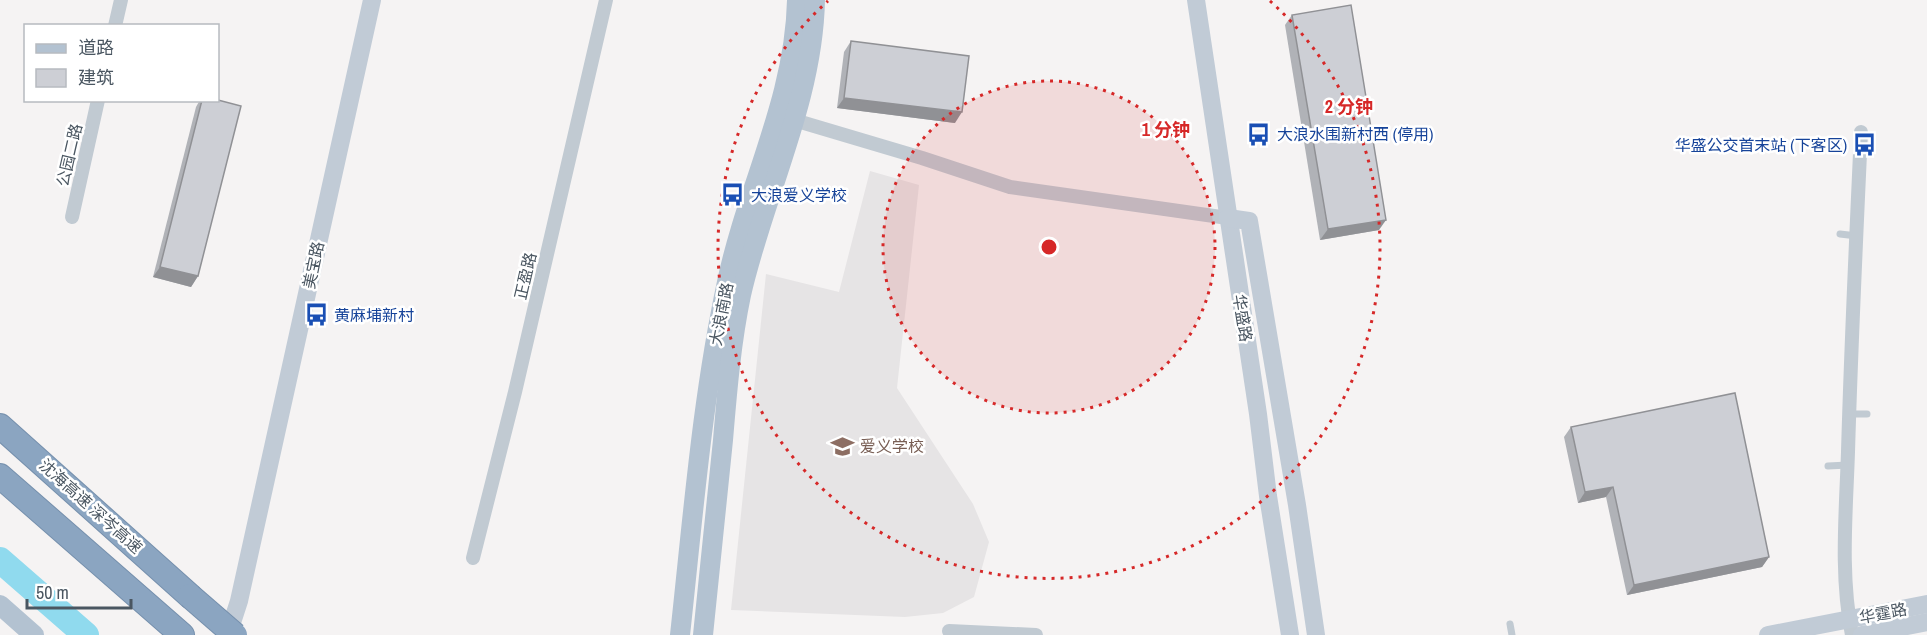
<svg xmlns="http://www.w3.org/2000/svg" width="1927" height="635" font-family="'Archivo Narrow','Noto Sans SC',sans-serif">
  <style>
    .education { fill: #e6e4e5 }
    .lines { fill: none; stroke-linecap: round; stroke-linejoin: round }
    .river { stroke: #90daee; stroke-width: 26 }
    .highway-casing { stroke: #7690ad; stroke-width: 26 }
    .lane { stroke: #c1cad2; stroke-width: 7 }
    .street { stroke: #c1cad2; stroke-width: 14 }
    .secondary { stroke: #c1cbd6; stroke-width: 18 }
    .primary { stroke: #b3c2d1; stroke-width: 20 }
    .highway { stroke: #8ba5c1; stroke-width: 24 }
    .highway-bridge-casing { stroke: #7690ad; stroke-width: 26; stroke-linecap: butt }
    .highway-bridge { stroke: #8ba5c1; stroke-width: 24 }
    .wall { fill: #b0b2b7 }
    .shaded-wall { fill: #909195 }
    .building { fill: #cdcfd5; stroke: #909195; stroke-width: 1.5 }
    .ring { fill: none; stroke: #d62828; stroke-width: 3; stroke-dasharray: 3 6 }
    .labels { text-anchor: middle; stroke-width: 5; stroke-linejoin: round; paint-order: stroke }
    .transit-label { font-size: 16px; fill: #164399; stroke: #fff; text-anchor: start }
    .street-label { font-size: 16px; fill: #4a5661; stroke: #fff }
    .education-label { font-size: 16px; fill: #785e54; stroke: #fff; text-anchor: start }
    .centre { fill: #d62828; stroke: #fff; stroke-width: 3 }
    .ring-label { font-size: 18px; text-anchor: middle; font-weight: bold; fill: #d62828; stroke: #fff; stroke-width: 5; stroke-linejoin: round; paint-order: stroke }
  </style>
  <rect width="100%" height="100%" fill="#f5f3f3"/>
  <path class="education" d="M870 171 919 185 897 388 973 504 989 542 974 597 943 613 905 617 731 610 766 274 839 292Z"/>
  <g class="lines">
    <path class="river" d="M0 560 86 635"/>
    <defs>
      <g id="highway">
        <path d="M0 426 190 596"/>
        <path d="M0 476 182 635"/>
      </g>
    </defs>
    <use href="#highway" class="highway-casing"/>
    <g class="lane">
      <path d="M1840 234 1857 236"/>
      <path d="M1849 414H1867"/>
      <path d="M1828 466 1848 465"/>
      <path d="M1510 624 1512 635"/>
    </g>
    <g class="street">
      <path d="M115 26 121 0"/>
      <path d="M794 120 922 158 1010 187 1228 218"/>
      <path d="M72 217 98 100"/>
      <path d="M473 558 515 392 606 0"/>
      <path d="M949 631 1036 635"/>
      <path d="M1852 635C1840 575 1846 513 1848 452 1851 346 1856 239 1861 132"/>
    </g>
    <g class="secondary">
      <path d="M1196 0 1258 414 1268 496 1290 635"/>
      <path d="M1228 218 1249 221 1297 505 1316 635"/>
      <path d="M228 635 239 601 372 0"/>
      <path d="M1768 635 1927 604"/>
      <path d="M1862 635 1927 622"/>
    </g>
    <g class="primary">
      <path d="M0 605 34 635"/>
      <path d="M680 635C693 517 702 398 727 282 747 187 795 99 797 0"/>
      <path d="M703 635C710 570 716 505 723 440 727 392 731 343 741 295 763 197 813 102 815 0"/>
    </g>
    <use href="#highway" class="highway"/>
    <defs>
      <path id="highway-bridge" d="M190 596 235 635"/>
    </defs>
    <use href="#highway-bridge" class="highway-bridge-casing"/>
    <use href="#highway-bridge" class="highway-bridge"/>
  </g>
  <g class="wall">
    <path d="M1292 15 1379 230 1320 240 1285 25Z"/>
    <path d="M851 41 955 123 837 108 844 52Z"/>
    <path d="M200 100H218L198 276 191 287 153 277 196 107Z"/>
    <path d="M1571 427 1769 557 1762 567 1627 595 1606 497 1578 503 1564 437Z"/>
  </g>
  <g class="shaded-wall">
    <path d="M844 98 962 112 955 123 837 108Z"/>
    <path d="M1386 220 1379 230 1320 240 1328 229Z"/>
    <path d="M160 267 198 276 191 287 153 277Z"/>
    <path d="M1613 487 1606 497 1578 503 1585 492Z"/>
    <path d="M1769 557 1762 567 1627 595 1634 585Z"/>
  </g>
  <g class="building">
    <path d="M1351 5 1386 220 1328 229 1292 15Z"/>
    <path d="M851 41 969 56 962 112 844 98Z"/>
    <path d="M202 100H218L241 106 198 276 160 267Z"/>
    <path d="M1735 393 1769 557 1634 585 1613 487 1585 492 1571 427Z"/>
  </g>
  <circle cx="1049" cy="247" r="166" fill="#d62828" fill-opacity=".12"/>
  <g class="ring">
    <circle cx="1049" cy="247" r="166"/>
    <path d="M1270 1A331 331 0 1 1 828 1"/>
  </g>
  <defs>
    <symbol id="bus-bare" viewBox="-9 -9 18 18"><path d="M-5-6H5V4H4V6H2V4H-2V6H-4V4H-5ZM-3.5-4V0h7V-4ZM-3.5 1.2v1.5H-2V1.2ZM2 1.2v1.5H3.5V1.2Z" fill="#1a4fb4" stroke="#fff" stroke-width="2.5" paint-order="stroke"/></symbol>
    <symbol id="school-bare" viewBox="-9 -9 18 18"><path d="M0-5L7-2L0 1L-7-2ZM-4 1L0 2.5L4 1V4Q0 6-4 4Z" fill="#8d6e63" stroke="#fff" stroke-width="2.5" paint-order="stroke"/></symbol>
  </defs>
  <g fill-rule="evenodd">
    <use href="#bus-bare" x="1242" y="118" width="33" height="33"/>
    <use href="#bus-bare" x="1848" y="128" width="33" height="33"/>
    <use href="#bus-bare" x="716" y="178" width="33" height="33"/>
    <use href="#bus-bare" x="300" y="298" width="33" height="33"/>
    <use href="#school-bare" x="826" y="430" width="33" height="33"/>
  </g>
  <g class="labels">
    <g class="transit-label">
      <text x="1277" y="140">大浪水围新村西 (停用)</text>
      <text x="1847" y="151" text-anchor="end">华盛公交首末站 (下客区)</text>
      <text x="751" y="201">大浪爱义学校</text>
      <text x="334" y="321">黄麻埔新村</text>
    </g>
    <g class="street-label">
      <text transform="translate(69 155) rotate(-77)" y="6">公园二路</text>
      <text transform="translate(313 265) rotate(-78)" y="6">美宝路</text>
      <text transform="translate(525 276) rotate(-77)" y="6">正盈路</text>
      <text transform="translate(721 314) rotate(-79)" y="6">大浪南路</text>
      <text transform="translate(1243 318) rotate(81)" y="6">华盛路</text>
      <text transform="translate(91 506) rotate(42)" y="6">沈海高速 深岑高速</text>
      <text transform="translate(1883 613) rotate(-11)" y="6">华霆路</text>
    </g>
    <g class="education-label">
      <text x="860" y="452">爱义学校</text>
    </g>
  </g>
  <circle cx="1049" cy="247" r="9" class="centre"/>
  <g class="ring-label">
    <text x="1349" y="113">2 分钟</text>
    <text x="1166" y="136">1 分钟</text>
  </g>
  <rect x="24" y="24" width="195" height="78" fill="#ffffff" stroke="#b7bbc0" stroke-width="1.5"/>
  <rect x="36" y="44" width="30" height="9" fill="#b3c2d1" stroke="#b7bbc0" stroke-width="1.5"/>
  <text x="78" y="54" font-size="18" fill="#4a5661">道路</text>
  <rect x="36" y="69" width="30" height="18" fill="#cdcfd5" stroke="#b7bbc0" stroke-width="1.5"/>
  <text x="78" y="84" font-size="18" fill="#4a5661">建筑</text>
  <path d="M27 599v9h104v-9" fill="none" stroke="#4a5661" stroke-width="3"/>
  <text x="36" y="599" font-size="18" fill="#4a5661" stroke="#ffffff" stroke-width="4.5" paint-order="stroke">50 m</text>
</svg>
